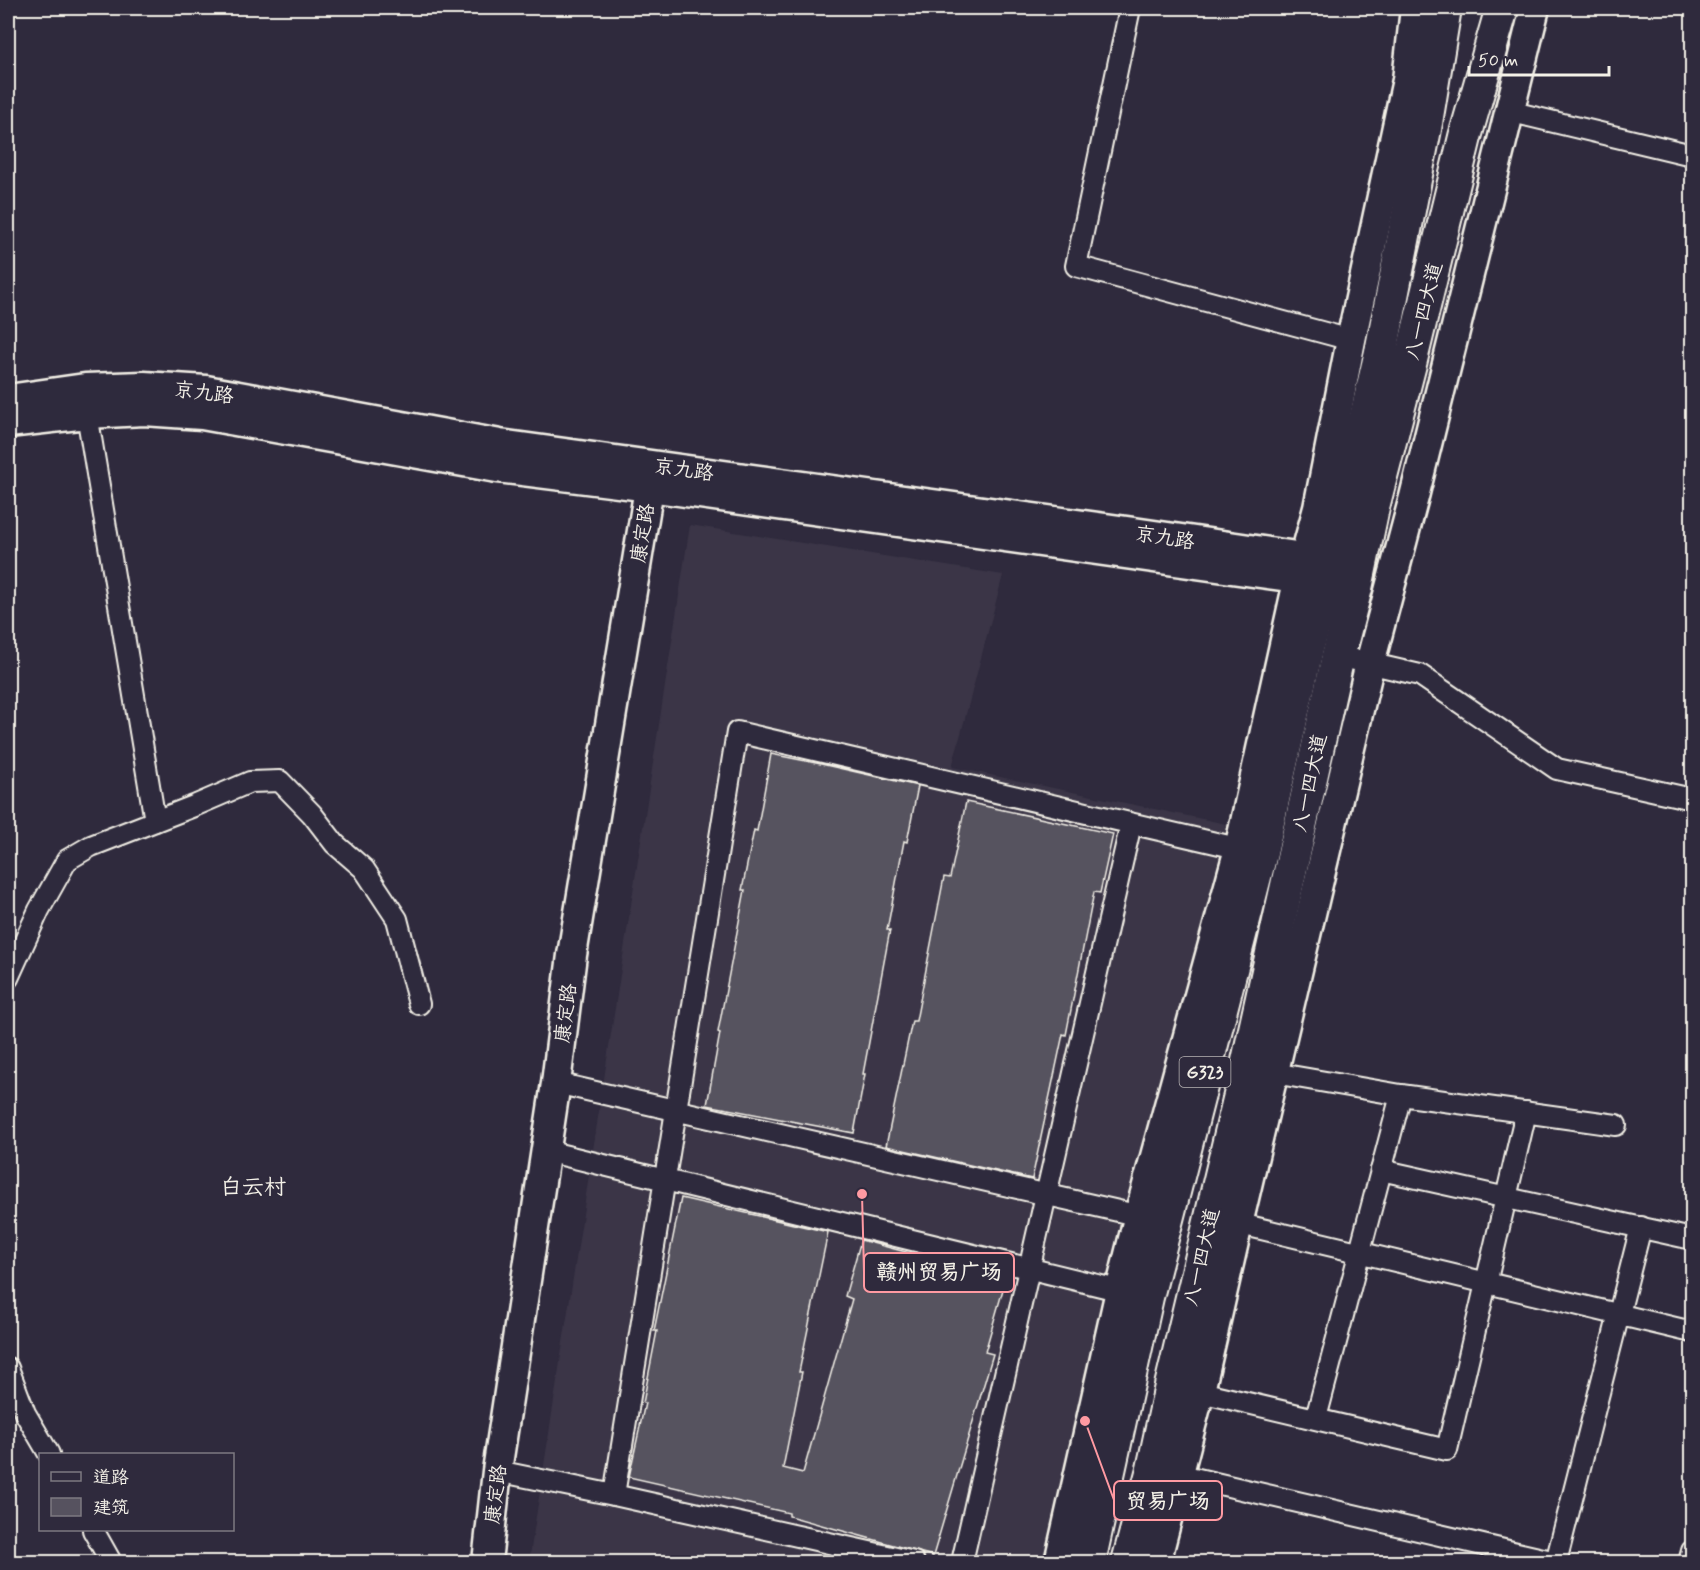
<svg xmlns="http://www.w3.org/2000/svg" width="1700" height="1570" font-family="Mynerve,'LXGW WenKai TC',sans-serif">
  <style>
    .built { fill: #3b3647 }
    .building { fill: #56525f; stroke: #f4f1e8; stroke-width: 1.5 }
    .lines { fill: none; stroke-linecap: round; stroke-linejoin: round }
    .street-casing { stroke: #f4f1e8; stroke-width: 24 }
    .secondary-casing { stroke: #f4f1e8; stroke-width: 33 }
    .primary-casing { stroke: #f4f1e8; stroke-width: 36 }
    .street { stroke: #2f2a3d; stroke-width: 20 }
    .secondary { stroke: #2f2a3d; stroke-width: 28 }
    .primary { stroke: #2f2a3d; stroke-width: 32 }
    .labels { text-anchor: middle; stroke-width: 4.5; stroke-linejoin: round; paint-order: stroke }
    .shield { fill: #2f2a3d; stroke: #b9b5b5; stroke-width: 1.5 }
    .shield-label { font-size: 18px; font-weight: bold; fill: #f4f1e8 }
    .street-label { font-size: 20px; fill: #f4f1e8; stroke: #2f2a3d }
    .quarter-label { font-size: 22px; fill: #f4f1e8; stroke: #2f2a3d }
    .leader { fill: none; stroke: #ff9aa2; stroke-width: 2 }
    .callout-dot { fill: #ff9aa2; stroke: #2f2a3d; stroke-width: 2 }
    .callout { fill: #2f2a3d; stroke: #ff9aa2; stroke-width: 2 }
    .callout-label { font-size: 21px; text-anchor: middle; font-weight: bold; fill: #f4f1e8 }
  </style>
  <rect width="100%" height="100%" fill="#2f2a3d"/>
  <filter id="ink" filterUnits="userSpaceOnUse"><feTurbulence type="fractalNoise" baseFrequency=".0167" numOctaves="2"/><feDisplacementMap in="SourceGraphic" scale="12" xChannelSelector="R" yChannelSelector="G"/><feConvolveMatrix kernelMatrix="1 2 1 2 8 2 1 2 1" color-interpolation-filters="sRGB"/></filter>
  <g filter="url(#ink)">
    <path class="built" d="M690 525 1003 575 952 767 1231 825 1045 1562H529Z"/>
    <g class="building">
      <path d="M771 754 821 764 918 786 907 842 904 841 887 930H890L863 1074H865L854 1133 707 1105 720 1033 718 1032 745 890H742L754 830 757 831Z"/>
      <path d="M966 802 1113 834 1100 893 1094 892 1066 1035 1063 1034 1032 1179 886 1146 912 1021H916L944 877 950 878Z"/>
      <path d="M681 1198 828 1232 799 1372H802L783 1468 803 1473 852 1299 845 1296 861 1240 1006 1279 985 1352 993 1354 933 1556 789 1516V1513L629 1477 645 1403H643L657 1331H654Z"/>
    </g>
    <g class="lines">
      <defs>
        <g id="street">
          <path d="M1130 8 1076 266 1351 340"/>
          <path d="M1508 111 1692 155"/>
          <path d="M87 414 155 821"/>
          <path d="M1338 656 1420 675 1557 769 1692 799"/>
          <path d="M8 978 39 910 67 860 91 846 194 806 250 782 280 781 312 814 335 844 364 869 397 919 419 1004"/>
          <path d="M1262 1071 1401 1095 1616 1125"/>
          <path d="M556 1083 1149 1218"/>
          <path d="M546 1151 1130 1293"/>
          <path d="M1381 1170 1692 1239"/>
          <path d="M1228 1221 1692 1332"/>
          <path d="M8 1368 25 1413 49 1454"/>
          <path d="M1188 1389 1447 1450 1526 1112"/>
          <path d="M1316 1418 1401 1095"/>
          <path d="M497 1471 614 1495 914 1562"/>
          <path d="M1168 1472 1556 1562 1641 1227"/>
          <path d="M614 1495 737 732 1250 851"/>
          <path d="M93 1530 111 1562"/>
          <path d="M962 1562 1131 824"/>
          <path d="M1689 1562 1692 1551"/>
        </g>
        <g id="secondary">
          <path d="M8 399 85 388 144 386 206 390 500 444 1127 531 1323 560"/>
          <path d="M8 423 87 414 144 411 202 415 497 468 650 487 1318 581"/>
          <path d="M487 1562 497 1471 556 1083 572 955 652 470"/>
          <path d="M1059 1562 1120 1291 1139 1215 1239 849 1299 577 1318 508 1351 340 1407 80 1415 8"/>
          <path d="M1156 1562 1200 1391 1238 1224 1370 663 1414 497 1535 8"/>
        </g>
        <g id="primary">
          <path d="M1089 1562 1147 1297 1261 853 1307 649 1332 562 1381 352 1425 129 1445 8"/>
          <path d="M1128 1562 1153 1469 1171 1386 1246 1070 1338 656 1356 588 1373 507 1410 364 1465 137 1502 8"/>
        </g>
      </defs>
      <use href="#street" class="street-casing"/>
      <use href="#secondary" class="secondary-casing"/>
      <use href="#primary" class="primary-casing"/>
      <use href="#street" class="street"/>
      <use href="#secondary" class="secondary"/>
      <use href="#primary" class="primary"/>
    </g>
  </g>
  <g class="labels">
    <rect class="shield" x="1179.5" y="1057" width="51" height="30" rx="4.5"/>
    <g class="shield-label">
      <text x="1205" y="1078">G323</text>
    </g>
    <g class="street-label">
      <text transform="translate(1423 311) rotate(-76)" y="7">八一四大道</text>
      <text transform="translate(204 392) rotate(7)" y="7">京九路</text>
      <text transform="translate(684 469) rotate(8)" y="7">京九路</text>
      <text transform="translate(642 533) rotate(-81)" y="7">康定路</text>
      <text transform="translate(1165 537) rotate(9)" y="7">京九路</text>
      <text transform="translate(1309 783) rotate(-78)" y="7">八一四大道</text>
      <text transform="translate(565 1013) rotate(-83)" y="7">康定路</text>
      <text transform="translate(1201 1257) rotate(-77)" y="7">八一四大道</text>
      <text transform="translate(495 1494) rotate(-83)" y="7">康定路</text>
    </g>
    <g class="quarter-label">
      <text x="253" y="1194">白云村</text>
    </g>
  </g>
  <path class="leader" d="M862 1194L864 1272M1085 1421L1114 1500"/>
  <g class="callout-dot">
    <circle cx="862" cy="1194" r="6"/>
    <circle cx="1085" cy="1421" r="6"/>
  </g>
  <g class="callout">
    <rect x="864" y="1253" width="150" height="39" rx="6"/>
    <rect x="1114" y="1481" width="108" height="39" rx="6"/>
  </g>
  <g class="callout-label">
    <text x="939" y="1279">赣州贸易广场</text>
    <text x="1168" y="1508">贸易广场</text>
  </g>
  <rect width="1700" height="1570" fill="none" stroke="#2f2a3d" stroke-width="30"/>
  <rect x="15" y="15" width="1670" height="1540" fill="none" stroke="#f4f1e8" stroke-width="2" filter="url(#ink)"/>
  <rect x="39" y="1453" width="195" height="78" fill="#2f2a3d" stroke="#7e7a81" stroke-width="1.5"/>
  <rect x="51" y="1472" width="30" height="9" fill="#2f2a3d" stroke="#7e7a81" stroke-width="1.5"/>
  <text x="93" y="1483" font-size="18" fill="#f4f1e8">道路</text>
  <rect x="51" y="1498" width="30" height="18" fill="#56525f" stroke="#7e7a81" stroke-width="1.5"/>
  <text x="93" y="1513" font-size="18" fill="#f4f1e8">建筑</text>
  <path d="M1469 66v9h140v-9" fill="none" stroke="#f4f1e8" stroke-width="3"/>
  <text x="1478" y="66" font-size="18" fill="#f4f1e8" stroke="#2f2a3d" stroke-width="4.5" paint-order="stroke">50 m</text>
</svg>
